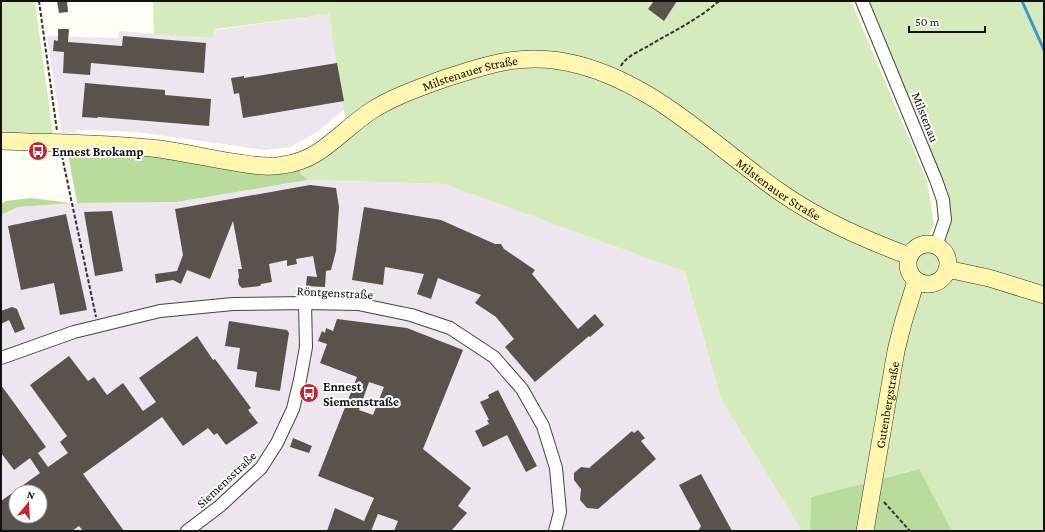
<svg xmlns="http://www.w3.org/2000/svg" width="1045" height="532" font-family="'Crimson Pro',serif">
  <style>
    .industrial { fill: #eee6ef; fill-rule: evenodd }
    .green { fill: #d5ebbd }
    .forest { fill: #b9dc9c }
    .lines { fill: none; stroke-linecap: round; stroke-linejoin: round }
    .stream { stroke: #3f96cf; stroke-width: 3 }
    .building { fill: #5a524d; fill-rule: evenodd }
    .street-casing { stroke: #444; stroke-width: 14 }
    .secondary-casing { stroke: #333; stroke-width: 18 }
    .path { stroke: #333; stroke-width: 2; stroke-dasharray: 4 2; stroke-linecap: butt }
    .street { stroke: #fff; stroke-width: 12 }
    .secondary { stroke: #fff6b0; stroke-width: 17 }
    .labels { text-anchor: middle; stroke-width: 4; stroke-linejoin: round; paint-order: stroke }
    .street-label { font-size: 13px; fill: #111; stroke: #fff }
    .poi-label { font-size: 13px; font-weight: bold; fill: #111; stroke: #fff; text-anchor: start }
  </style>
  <rect width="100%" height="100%" fill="#fffdf5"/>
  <g class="industrial">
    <path d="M329 14 345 109 317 132 291 147 265 150 137 132 77 130 75 133 62 134 47 36 118 38 119 31 210 38 216 30Z"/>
    <path d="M308 180 444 184 685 272 721 399 802 531H1V215L18 207 72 203 177 202ZM16 492H40V516H16Z"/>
  </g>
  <g class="green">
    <path d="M1 1H35L53 135 1 134Z"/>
    <path d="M153 1H851L927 181 934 224 929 235 908 245 932 244 945 220 862 1H1044V531H952L918 469 811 497 810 531H802L721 399 685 272 444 184 308 180 300 173V168L347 129 329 14 216 29 211 38 154 34Z"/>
  </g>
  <g class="forest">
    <path d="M67 149 300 168V173L308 180 177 202 77 203Z"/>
    <path d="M31 198 72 203 18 207 1 215V204L6 201Z"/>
    <path d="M919 469 952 531H810L811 497Z"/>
  </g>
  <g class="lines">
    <path class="stream" d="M1022 1 1044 50"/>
  </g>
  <g class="building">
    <path d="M57 1H67L68 12 59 13Z"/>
    <path d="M654 1H677L664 21 648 9Z"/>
    <path d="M58 29H69L68 42 122 46 123 36 206 43 204 73 91 63 90 75 63 73 64 52 53 51 54 40 58 41Z"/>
    <path d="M337 63 344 101 243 118 239 93 234 94 231 78 244 76V78Z"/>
    <path d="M85 83 165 90V95L211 99 209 126 98 117 97 118 82 117Z"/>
    <path d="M310 185 336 188 339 207 336 251 331 270 326 271 325 287 306 286 307 276 317 277 313 256 296 259 297 264 287 266V260L269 264 272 282 261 284 260 286 242 288 239 285 238 280 239 277 238 269H242L233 221 210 279 187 270 181 284 173 280 156 283 155 274 177 271 183 255 175 209Z"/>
    <path d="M364 207 441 220 495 244H501L504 249 535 270 532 274 578 329 595 314 604 325 590 337 589 336 535 382 505 347 514 339 496 317 475 303 481 295 438 278 431 299 417 294 424 274 385 267 383 285 352 280Z"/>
    <path d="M112 211 123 271 95 276 84 212Z"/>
    <path d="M66 214 87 310 60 315 54 283 21 290 8 226Z"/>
    <path d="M12 307 17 309 25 329 15 333 9 320 1 324V311Z"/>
    <path d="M337 319 407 328 463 350 423 449 471 488 458 506 467 513 451 531H394L398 521 378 514 371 531H327L335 508 364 521 374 498 318 476 357 377 320 363 327 344 318 341 322 331 325 333 326 328 333 331ZM369 382 384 387 373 415 359 410Z"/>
    <path d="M229 321 287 330 289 333 280 391 255 387 257 372 237 369 240 348 225 346Z"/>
    <path d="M197 336 213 360 215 359 251 408 248 410 258 423 226 445 217 433 214 435 208 428 183 446 162 417 83 474 124 531H83L79 526 72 531H1V501L40 473 30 458 14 470 1 453V385L46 447 38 453 48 467 68 453 60 442 67 436 30 385 69 356 88 381 94 377 107 395 123 383 143 411 156 402 139 378ZM16 492H40V516H16Z"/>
    <path d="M498 390 537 466 526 472 507 435 483 447 475 431 489 424 487 420H489L480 402 489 398 488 395Z"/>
    <path d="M638 430 645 438 641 441 656 459 598 509 587 508 580 500 581 489 574 480V473L581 467 589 468 632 431 634 433Z"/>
    <path d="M293 438 312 446 309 453 290 447Z"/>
    <path d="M701 474 732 531H698L701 526 679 485Z"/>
  </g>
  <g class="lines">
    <defs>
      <g id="street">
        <path d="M862 1 936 180 943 200 945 220 936 246"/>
        <path d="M1 358 74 332 160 311 233 304 305 303 358 304 411 315 450 328 494 357 522 389 543 426 556 468 560 512 555 531"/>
        <path d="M187 531 220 506 261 468 277 443 293 409 300 380 306 347 305 303"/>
      </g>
      <g id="secondary">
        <path id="s1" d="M1 141C54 143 108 143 160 149 187 153 212 159 239 163 253 165 268 168 283 165 322 160 340 131 371 111 392 97 419 88 443 79 492 63 528 51 579 65 658 86 715 147 780 192 820 220 864 239 909 256"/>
        <circle cx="928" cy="264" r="20"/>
        <path d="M947 269 989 278 1044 295"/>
        <path id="s2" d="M865 531 896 351 903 323 916 281"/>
      </g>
    </defs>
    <use href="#street" class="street-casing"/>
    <use href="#secondary" class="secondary-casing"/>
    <g class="path">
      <path d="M39 1 57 131"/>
      <path d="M621 66C625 57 640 51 648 46 672 32 699 19 719 1"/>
      <path d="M62 156 96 317"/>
      <path d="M884 502 910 531"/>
    </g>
    <use href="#street" class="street"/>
    <use href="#secondary" class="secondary"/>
  </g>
  <defs>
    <symbol id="bus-disc" viewBox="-11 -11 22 22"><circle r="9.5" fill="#c4262e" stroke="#fff"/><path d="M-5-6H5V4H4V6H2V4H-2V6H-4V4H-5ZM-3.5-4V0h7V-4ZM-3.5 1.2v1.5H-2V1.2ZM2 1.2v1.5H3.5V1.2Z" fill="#fff"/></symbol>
  </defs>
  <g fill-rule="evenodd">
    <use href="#bus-disc" x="27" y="140" width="22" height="22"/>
    <use href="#bus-disc" x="298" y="382" width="22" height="22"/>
  </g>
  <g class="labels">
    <g class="street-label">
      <text dy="5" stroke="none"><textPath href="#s1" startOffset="495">Milstenauer Straße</textPath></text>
      <text transform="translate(926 117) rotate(68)" y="5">Milstenau</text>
      <text dy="5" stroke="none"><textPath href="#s1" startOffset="843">Milstenauer Straße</textPath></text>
      <text transform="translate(335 292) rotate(3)" y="5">Röntgenstraße</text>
      <text dy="5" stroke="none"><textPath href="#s2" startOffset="128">Gutenbergstraße</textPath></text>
      <text transform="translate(226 479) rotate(-43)" y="5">Siemensstraße</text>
    </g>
    <g class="poi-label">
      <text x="52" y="156">Ennest Brokamp</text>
      <text x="323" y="391">Ennest<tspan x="323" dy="15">Siemenstraße</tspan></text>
    </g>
  </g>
  <rect width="1045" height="532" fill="none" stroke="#111111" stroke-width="4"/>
  <g transform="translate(28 504) rotate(18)"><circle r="19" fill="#ffffff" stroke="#a0a0a0"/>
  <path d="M0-3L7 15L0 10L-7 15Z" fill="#c4262e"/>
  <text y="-6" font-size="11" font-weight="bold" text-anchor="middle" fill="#111111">N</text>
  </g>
  <path d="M909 26v6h76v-6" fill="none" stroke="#111111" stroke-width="2"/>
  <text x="915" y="26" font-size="12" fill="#111111" stroke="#ffffff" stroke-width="3" paint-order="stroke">50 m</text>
</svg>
